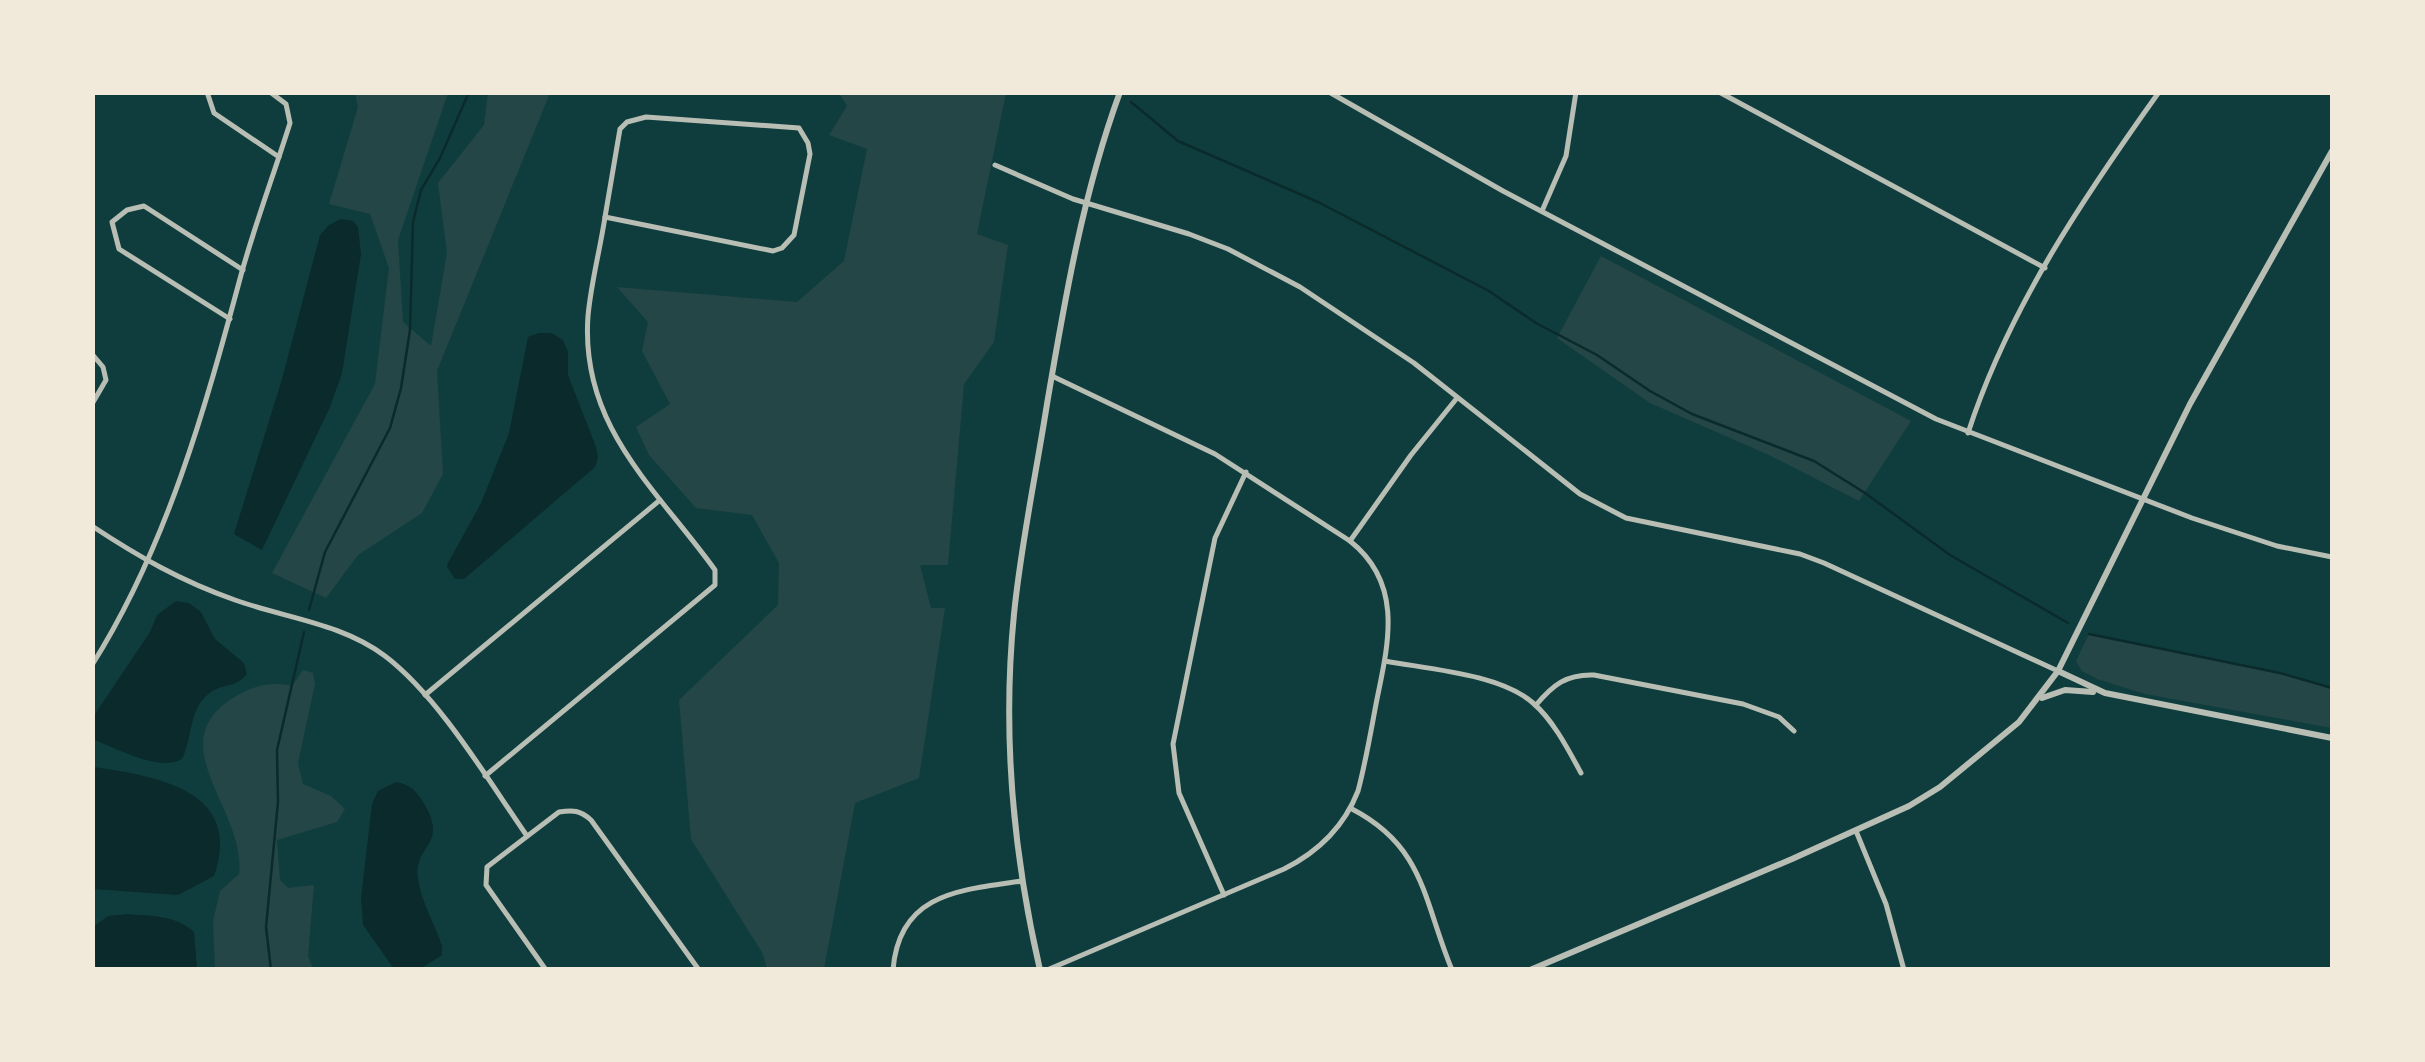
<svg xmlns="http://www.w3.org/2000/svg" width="2425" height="1062" font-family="'Roboto Condensed',sans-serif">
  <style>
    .green { fill: #244646 }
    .water { fill: #0a2a2b }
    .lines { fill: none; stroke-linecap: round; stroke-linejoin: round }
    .stream { stroke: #0a2a2b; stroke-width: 2.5 }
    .minor { stroke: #b8beb3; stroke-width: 5 }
    .tertiary { stroke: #b8beb3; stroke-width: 6 }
  </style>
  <rect width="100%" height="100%" fill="#0f3d3e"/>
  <g class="green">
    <path d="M355 93H448L398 240 403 322 431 346 447 253 438 183 484 125 488 93H550L437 371 443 474 422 513 358 555 326 598 272 573 375 384 389 268 370 214 329 204 358 107Z"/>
    <path d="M839 93H1006L977 234 1008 245 994 342 964 384 948 565H920L931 608H945L919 778 855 803 824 969H767L763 954 691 839 679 700 778 605 779 563 752 515 696 508 649 455 636 427 670 404 642 351 648 322 617 287 797 302 844 261 867 149 829 135 847 106Z"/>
    <path d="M1601 256 1911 421 1859 501 1769 455 1650 403 1557 338Z"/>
    <path d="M2089 634 2280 673 2332 688V728L2145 694 2097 679 2082 671 2076 661Z"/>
    <path d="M303 670 313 673 315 684 298 763 303 784 331 796 345 809 337 822 277 840 280 880 288 888 314 885 308 956 313 969H215L213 921 220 891 239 874C247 811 159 744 233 698 252 686 270 681 292 686Z"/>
  </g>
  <g class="water">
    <path d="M341 219 353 221 358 227 361 254 342 373 330 407 262 550 234 534 282 379 320 235 329 225Z"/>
    <path d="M539 333H551L563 340 568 352V375L596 447 598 458 595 467 464 579H455L447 567 448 563 481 503 509 433 528 337Z"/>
    <path d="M176 601 189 603 201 612 215 639 244 663 247 674C236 688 225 683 211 692 188 708 193 738 182 759 160 772 121 750 99 742L93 738V717L150 632 157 615Z"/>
    <path d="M93 767C156 776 244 790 214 876L178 895 93 889Z"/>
    <path d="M396 782C412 785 417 792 425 805 448 846 414 844 418 878 421 902 435 924 442 946V955L420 969H394L363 925 361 898 372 804 378 791Z"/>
    <path d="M127 914C151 916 176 915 194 932L197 969H96L93 927 108 916Z"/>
  </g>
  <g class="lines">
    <g class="stream">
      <path d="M1131 102 1178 141 1318 202 1489 291 1536 323 1597 355 1650 391 1692 414 1814 461 1865 493 1950 555 2068 623"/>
      <path d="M309 610 325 552 390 428 401 388 410 330 413 222 421 190 440 158 469 92"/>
      <path d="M2089 634 2280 673 2332 688"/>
      <path d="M271 970 266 927 278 802 277 750 304 632"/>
    </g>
    <g class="minor">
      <path d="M207 92 214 113 279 157"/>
      <path d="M1329 92 1503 191 1936 419 2192 518 2277 546 2332 557"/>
      <path d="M1719 92 2045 268"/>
      <path d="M646 117 799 128 808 143 810 154 794 235 782 248 773 251 605 217 620 129 627 122Z"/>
      <path d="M995 165 1073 199 1189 234 1228 249 1300 287 1414 363 1580 494 1626 518 1800 554 1824 563 2058 671"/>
      <path d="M1542 211 1566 156 1576 92"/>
      <path d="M230 319 119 249 112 222 127 210 144 206 243 270"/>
      <path d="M92 354 103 367 106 380 92 404"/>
      <path d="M1968 433C2008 309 2084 197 2159 92"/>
      <path d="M92 526C139 557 181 581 235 600 285 618 341 623 385 656 439 697 488 780 527 836"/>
      <path d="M1350 541 1411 455 1457 398"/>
      <path d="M1385 661C1428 669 1500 674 1533 703 1553 720 1568 749 1581 773"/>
      <path d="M92 665C167 546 205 409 241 275 255 224 274 174 290 123L286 104 270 92"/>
      <path d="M425 695 660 500"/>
      <path d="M1536 705C1553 685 1566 674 1594 675L1743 704 1779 717 1794 731"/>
      <path d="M485 776 715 585V570C656 488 580 427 588 316 591 283 600 250 605 217"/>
      <path d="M1352 809C1425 847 1423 900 1452 970"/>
      <path d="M1856 831 1886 904 1904 970"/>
      <path d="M1224 895 1179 793 1173 744 1215 538 1246 472"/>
      <path d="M546 970 486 885 487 867 559 812C573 810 580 810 591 820L699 970"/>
      <path d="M893 970C899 893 960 890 1022 881"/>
      <path d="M1047 970 1284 869C1318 852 1344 827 1358 791 1366 761 1371 730 1377 699 1389 641 1403 583 1350 541L1215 454 1052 376"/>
    </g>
    <g class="tertiary">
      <path d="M2058 671 2105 693 2332 738"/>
      <path d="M2042 698 2065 690 2093 692"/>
      <path d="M1040 970C1013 853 1002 734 1014 614 1021 544 1036 474 1047 404 1065 298 1083 193 1120 92"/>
      <path d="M1530 970 1792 859 1909 806 1940 787 2019 722 2058 671 2190 404 2332 151"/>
    </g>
  </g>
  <rect width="2425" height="1062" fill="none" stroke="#f1e9da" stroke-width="190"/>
</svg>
